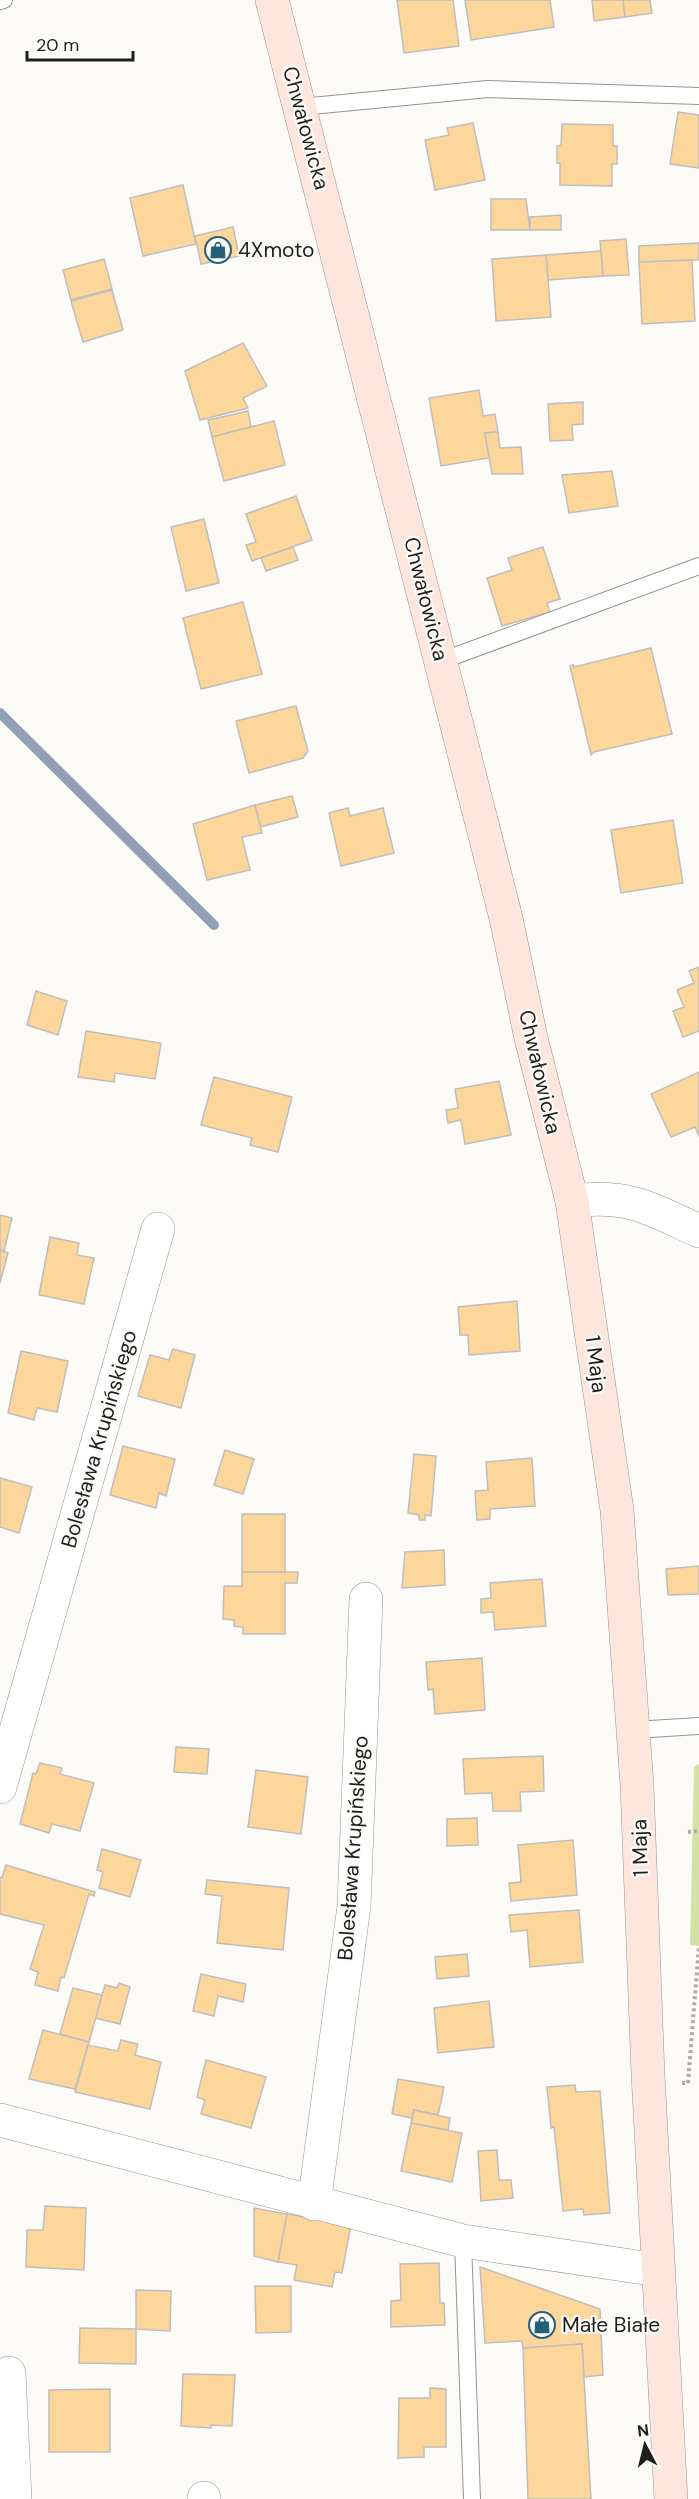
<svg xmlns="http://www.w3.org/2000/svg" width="699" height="2499" font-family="'DM Sans',sans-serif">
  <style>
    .green { fill: #d4e2a6 }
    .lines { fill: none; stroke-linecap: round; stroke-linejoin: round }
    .stream { stroke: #90a1b8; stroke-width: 10 }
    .building { fill: #fcd69b; stroke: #c0bebb; stroke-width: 1.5 }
    .service-casing { stroke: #969491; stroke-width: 18 }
    .minor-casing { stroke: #969491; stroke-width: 34 }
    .secondary-casing { stroke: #969491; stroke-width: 34 }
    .path { stroke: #acaba8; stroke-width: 4; stroke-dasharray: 3 3; stroke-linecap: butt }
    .service { stroke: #fff; stroke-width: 16 }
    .minor { stroke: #fff; stroke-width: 33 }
    .secondary { stroke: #fde7dc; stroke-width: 33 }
    .labels { text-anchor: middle; stroke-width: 4.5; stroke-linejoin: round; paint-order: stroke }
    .street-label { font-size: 21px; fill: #1f1f1e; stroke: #fdfbf8 }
    .poi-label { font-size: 21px; fill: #1f1f1e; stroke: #fdfbf8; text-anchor: start }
  </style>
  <rect width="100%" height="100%" fill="#fdfbf8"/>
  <path class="green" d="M699 1764V1946L690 1945 694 1767Z"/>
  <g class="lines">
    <path class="stream" d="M0 713 214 925"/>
  </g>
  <g class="building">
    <path d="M397 0H453L459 46 404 53Z"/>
    <path d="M465 0H550L554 27 471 40Z"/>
    <path d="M592 0H623L625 17 594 21Z"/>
    <path d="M623 0H650L652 13 625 17Z"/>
    <path d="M678 112 699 115V168L670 164Z"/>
    <path d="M473 123 485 180 435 190 425 140 449 135 447 128Z"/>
    <path d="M562 124 613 125V146H617V164H612V186L560 185V163H557V146H561Z"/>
    <path d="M183 185 196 244 143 256 130 198Z"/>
    <path d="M491 199H526L530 230H491Z"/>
    <path d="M561 215V230H530V217Z"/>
    <path d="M233 227 239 256 201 264 195 236Z"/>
    <path d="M626 239 629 275 603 276 600 241Z"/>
    <path d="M699 243V260L639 262V246Z"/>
    <path d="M601 251 603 276 548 280 546 255Z"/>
    <path d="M546 255 551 317 496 321 492 259Z"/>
    <path d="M104 259 112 289 71 300 63 270Z"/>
    <path d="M692 260 695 321 642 324 639 262Z"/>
    <path d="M112 290 123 330 83 342 71 301Z"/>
    <path d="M243 343 267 386 243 398 248 408 200 420 185 371Z"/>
    <path d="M479 390 483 416 495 414 498 432 485 433 489 458 441 466 429 398Z"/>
    <path d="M583 402V424L572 425 573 440 550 441 548 404Z"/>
    <path d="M248 411 251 427 212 437 208 420Z"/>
    <path d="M274 421 285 465 224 481 212 437Z"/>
    <path d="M498 432 500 448 521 447 523 474H492L485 433Z"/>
    <path d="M612 471 618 506 569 513 562 475Z"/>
    <path d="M296 496 312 540 252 561 246 545 256 542 246 514Z"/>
    <path d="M204 519 219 583 186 591 171 527Z"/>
    <path d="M293 547 298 560 266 571 261 558Z"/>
    <path d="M543 547 560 599 547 603 550 612 502 626 487 578 512 570 508 558Z"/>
    <path d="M243 602 262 674 201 689 183 618Z"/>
    <path d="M651 648 672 734 594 752 591 755 570 666 573 665 574 667Z"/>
    <path d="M296 706 308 751 303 758 249 773 236 721Z"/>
    <path d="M292 796 298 817 260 827 255 805Z"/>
    <path d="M255 805 262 833 242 837 250 870 207 880 193 824Z"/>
    <path d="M348 808 350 816 383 808 394 853 341 866 329 813Z"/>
    <path d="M673 820 683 883 621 893 611 830Z"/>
    <path d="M699 967V1031L683 1037 673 1011 684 1007 677 990 694 983 689 971Z"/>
    <path d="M36 991 67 1001 58 1035 27 1025Z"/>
    <path d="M86 1031 161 1043 155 1079 115 1073 114 1082 78 1077Z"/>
    <path d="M699 1072V1136L695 1127 671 1137 651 1094Z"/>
    <path d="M214 1077 292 1097 278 1152 250 1145 252 1138 201 1125Z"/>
    <path d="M499 1081 511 1135 465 1144 461 1120 448 1123 446 1110 458 1108 455 1089Z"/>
    <path d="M0 1215 12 1218 4 1251 0 1250Z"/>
    <path d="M50 1237 79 1243 77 1255 94 1258 84 1304 39 1295Z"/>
    <path d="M0 1250 8 1253 0 1283Z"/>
    <path d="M517 1301 520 1351 469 1355 468 1335H460L458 1307Z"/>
    <path d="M173 1349 195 1355 181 1408 138 1396 150 1355 169 1360Z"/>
    <path d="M21 1351 68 1361 57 1412 37 1408 34 1420 8 1413Z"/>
    <path d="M123 1446 175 1459 166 1496 159 1493 156 1508 110 1495Z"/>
    <path d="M225 1450 254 1459 243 1494 214 1485Z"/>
    <path d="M414 1454 436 1456 431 1516 425 1515V1520H419V1515L408 1513Z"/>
    <path d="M532 1458 535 1506 490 1509V1519L477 1520 475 1491 488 1490 486 1462Z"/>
    <path d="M0 1478 32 1487 19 1533 0 1527Z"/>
    <rect x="242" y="1514" width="43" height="58"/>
    <path d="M444 1550 445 1585 402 1588 405 1552Z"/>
    <path d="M699 1566V1594L668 1595 666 1569Z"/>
    <path d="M242 1572H298L297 1583H285V1634H243V1627L234 1626V1620L223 1619 224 1586H242Z"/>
    <path d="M542 1579 546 1626 495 1630 493 1612 481 1613V1599L491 1598 490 1583Z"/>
    <path d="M482 1658 485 1710 435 1714 433 1689 428 1690 426 1662Z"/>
    <path d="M176 1747 209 1749 207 1774 174 1772Z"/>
    <path d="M543 1756 544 1791 520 1792 521 1811H493L492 1793 465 1794 463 1759Z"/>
    <path d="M40 1763 62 1768 60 1774 94 1783 80 1831 52 1824 49 1833 20 1824 33 1773 36 1774Z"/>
    <path d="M256 1770 308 1777 301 1834 248 1827Z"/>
    <path d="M477 1818 478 1845 447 1846V1819Z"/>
    <path d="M573 1840 577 1895 511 1901 509 1883 521 1882 518 1845Z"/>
    <path d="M102 1849 141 1860 130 1897 99 1888 103 1872 97 1870Z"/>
    <path d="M6 1865 95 1892 94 1896 89 1894 64 1978 61 1977 58 1991 35 1985 38 1972 30 1969 44 1925 0 1914V1877L2 1878Z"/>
    <path d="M207 1880 289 1888 283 1950 217 1943 222 1896 205 1894Z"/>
    <path d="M579 1910 583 1962 530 1967 527 1930 511 1932 509 1915Z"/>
    <path d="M467 1954 469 1976 437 1979 435 1957Z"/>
    <path d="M201 1974 246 1984 243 2002 218 1996 214 2016 193 2011Z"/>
    <path d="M119 1983 130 1987 120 2024 95 2018 105 1985 117 1988Z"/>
    <path d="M73 1988 102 1995 89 2042 60 2034Z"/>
    <path d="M489 2001 494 2047 438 2053 434 2008Z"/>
    <path d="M43 2030 89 2042 75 2089 29 2079Z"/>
    <path d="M121 2040 138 2044 135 2055 161 2062 150 2109 75 2092 88 2045 118 2051Z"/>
    <path d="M206 2060 266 2077 251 2128 201 2114 205 2100 197 2097Z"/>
    <path d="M398 2079 444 2087 438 2115 414 2110 412 2118 392 2114Z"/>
    <path d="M575 2085 576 2092 600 2091 610 2213 584 2215 583 2209 563 2211 554 2127 551 2128 547 2087Z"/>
    <path d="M414 2110 450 2118 448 2130 411 2123Z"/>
    <path d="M411 2123 462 2133 452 2182 401 2171Z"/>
    <path d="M497 2150 499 2180H511L513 2198 481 2201 478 2151Z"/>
    <path d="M45 2206 86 2208 84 2270 26 2267 27 2230H43Z"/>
    <path d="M254 2208 287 2214 278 2262 254 2256Z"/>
    <path d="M287 2214 351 2225 342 2273 335 2272 332 2287 294 2280 297 2265 278 2262Z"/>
    <path d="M439 2263 440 2303H444L445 2325 391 2327V2301L401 2300 400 2264Z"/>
    <path d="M480 2267 600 2309 603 2375 584 2377 582 2344 523 2348 522 2341 485 2343Z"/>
    <path d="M255 2286H291V2332L256 2333Z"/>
    <path d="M136 2290 171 2291 170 2331 136 2329Z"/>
    <path d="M80 2328 136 2329V2364L79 2363Z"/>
    <path d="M582 2344 591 2499H528L523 2348Z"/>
    <path d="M183 2374 235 2375 232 2426 211 2425V2428L181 2426Z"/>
    <path d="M430 2388 446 2389V2447H424V2457L398 2458 399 2398H430Z"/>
    <path d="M110 2389V2452H49V2390Z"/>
  </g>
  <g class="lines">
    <defs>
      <g id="service">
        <path d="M0 1 4 0"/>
        <path d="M301 107 488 89 699 96"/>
        <path d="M441 661 699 566"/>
        <path d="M634 1730 699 1726"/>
        <path d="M463 2241 472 2499"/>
      </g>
      <g id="minor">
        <path d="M572 1201C629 1194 649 1208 699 1231"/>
        <path d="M0 1787 158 1229"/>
        <path d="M0 2120 463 2241 658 2270"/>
        <path d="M314 2204 354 1906 366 1599"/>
        <path d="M9 2373 15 2499"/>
        <path d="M204 2498V2499"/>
      </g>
      <path id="secondary" d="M272 0 506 918 531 1038 572 1201 617 1510 637 1785 648 2075 671 2499"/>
    </defs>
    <use href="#service" class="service-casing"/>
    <use href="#minor" class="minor-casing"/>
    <use href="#secondary" class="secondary-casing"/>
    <g class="path">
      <path d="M688 1832 699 1831"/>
      <path d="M682 2083H688L699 1946"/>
    </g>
    <use href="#service" class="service"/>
    <use href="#minor" class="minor"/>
    <use href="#secondary" class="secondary"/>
  </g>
  <defs>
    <symbol id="shop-ring" viewBox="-11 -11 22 22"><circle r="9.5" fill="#fdfbf8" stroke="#265f79" stroke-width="1.5"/><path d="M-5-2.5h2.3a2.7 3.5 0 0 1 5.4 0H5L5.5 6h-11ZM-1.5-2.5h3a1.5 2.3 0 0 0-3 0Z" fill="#265f79"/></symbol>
  </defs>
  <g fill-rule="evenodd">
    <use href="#shop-ring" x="203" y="235" width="30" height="30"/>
    <use href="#shop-ring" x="527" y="2310" width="30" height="30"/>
  </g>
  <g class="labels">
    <g class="street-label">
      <text transform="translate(306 128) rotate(75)" y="7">Chwałowicka</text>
      <text transform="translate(426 599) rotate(76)" y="7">Chwałowicka</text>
      <text transform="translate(540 1072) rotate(77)" y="7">Chwałowicka</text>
      <text transform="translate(596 1364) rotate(83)" y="7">1 Maja</text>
      <text transform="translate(99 1439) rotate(-74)" y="7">Bolesława Krupińskiego</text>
      <text transform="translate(353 1848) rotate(-86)" y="7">Bolesława Krupińskiego</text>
      <text transform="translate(640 1848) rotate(-92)" y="7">1 Maja</text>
    </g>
    <g class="poi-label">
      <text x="238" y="257">4Xmoto</text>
      <text x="562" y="2332">Małe Białe</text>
    </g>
  </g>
  <g transform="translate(645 2445) rotate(353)" stroke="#fdfbf8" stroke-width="4.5" paint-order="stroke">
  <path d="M0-4.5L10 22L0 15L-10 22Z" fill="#1f1f1e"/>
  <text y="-9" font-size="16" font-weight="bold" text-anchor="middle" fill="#1f1f1e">N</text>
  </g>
  <path d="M27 51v9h106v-9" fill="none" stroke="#1f1f1e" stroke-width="3"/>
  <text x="36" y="51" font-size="18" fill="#1f1f1e" stroke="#fdfbf8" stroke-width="4.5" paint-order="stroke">20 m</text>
</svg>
